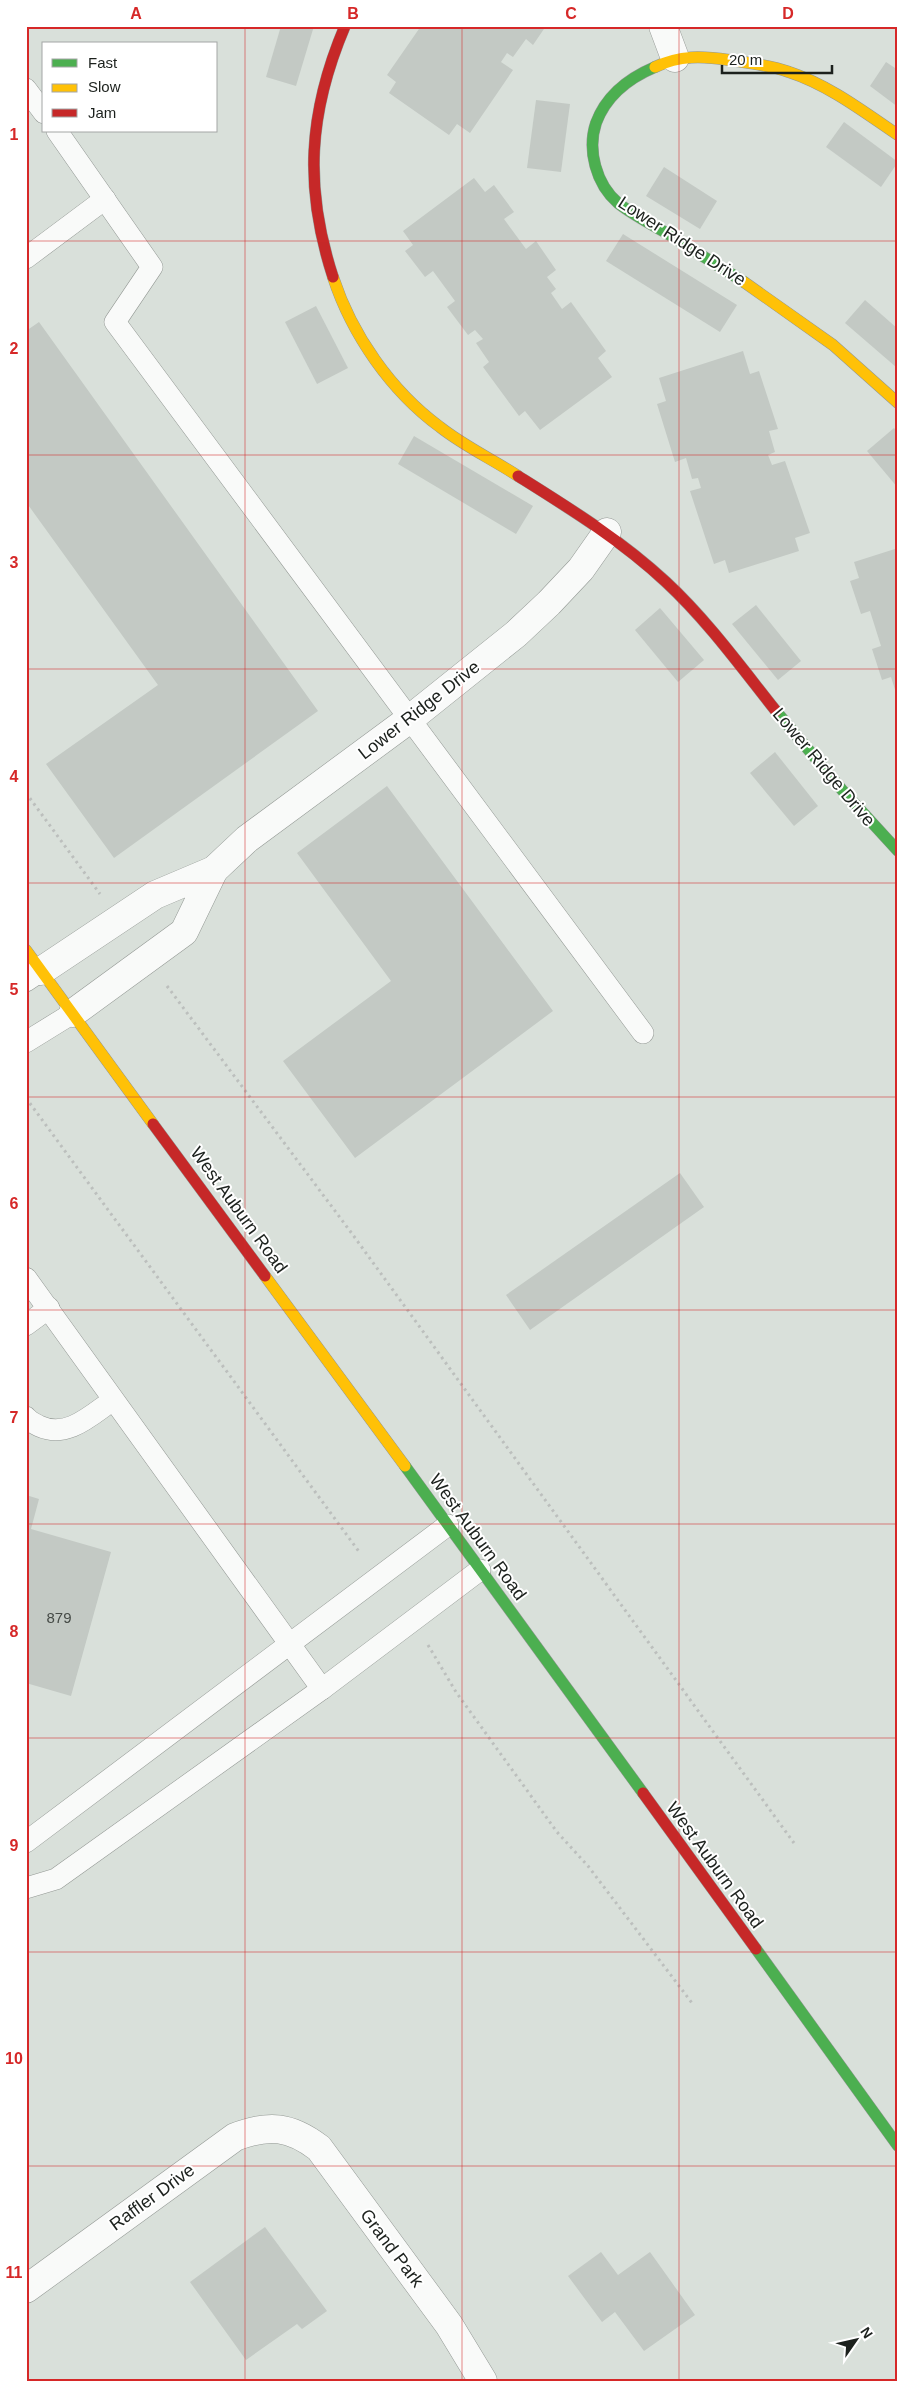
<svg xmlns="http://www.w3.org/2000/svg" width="924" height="2407" font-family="Helvetica,sans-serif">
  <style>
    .building { fill: #c3c9c4 }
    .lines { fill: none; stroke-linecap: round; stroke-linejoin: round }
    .lane-casing { stroke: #939894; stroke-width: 22 }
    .street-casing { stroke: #939894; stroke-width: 29 }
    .fast-casing { stroke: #939894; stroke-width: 12 }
    .slow-casing { stroke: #939894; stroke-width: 12 }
    .jam-casing { stroke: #939894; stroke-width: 12 }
    .path { stroke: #bcbfbd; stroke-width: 3; stroke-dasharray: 2.5 4; stroke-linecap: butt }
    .lane { stroke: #f9faf9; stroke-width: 21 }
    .street { stroke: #f9faf9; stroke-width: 28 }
    .fast { stroke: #4caf50; stroke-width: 11 }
    .slow { stroke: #ffc107; stroke-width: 11 }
    .jam { stroke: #c62828; stroke-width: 11 }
    .grid { fill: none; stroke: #d62828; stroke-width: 1; stroke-opacity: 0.55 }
    .labels { text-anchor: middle; stroke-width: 4; stroke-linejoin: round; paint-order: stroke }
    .number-label { font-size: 15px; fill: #464b47 }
    .street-label { font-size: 18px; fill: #1c211d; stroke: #fff }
    .neatline { fill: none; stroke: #d62828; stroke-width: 2 }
    .grid-label { font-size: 16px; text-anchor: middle; font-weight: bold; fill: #d62828 }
  </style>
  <rect width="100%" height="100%" fill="#d9e0da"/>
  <g class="building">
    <path d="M281 26H314L296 86 266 77Z"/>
    <path d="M421 26H546L533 45 526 39 513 57 507 53 501 62 513 70 470 133 457 124 449 135 389 93 396 82 387 75Z"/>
    <path d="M886 62 898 70V107L870 86Z"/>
    <path d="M536 100 570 104 561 172 527 168Z"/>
    <path d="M844 122 898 162 881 187 826 147Z"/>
    <path d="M664 167 717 201 700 229 646 196Z"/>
    <path d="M474 178 485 192 494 185 514 212 504 219 526 249 536 241 556 270 547 277 556 289 551 293 562 309 571 302 606 351 598 358 612 377 540 430 525 411 519 416 483 367 489 362 476 343 483 339 475 330 468 335 447 307 455 301 433 271 425 277 405 251 413 245 403 231Z"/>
    <path d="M623 234 737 305 720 332 606 261Z"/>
    <path d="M865 300 898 329V365L896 367 845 323Z"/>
    <path d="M316 306 348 368 317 384 285 322Z"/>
    <path d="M39 322 318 711 114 858 46 764 158 685 26 502V331Z"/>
    <path d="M743 351 750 374 759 371 778 429 769 431 775 452 768 455 772 465 785 461 810 533 795 538 799 551 729 573 725 560 714 564 690 491 701 488 698 478 692 479 686 458 675 462 657 404 666 401 659 378Z"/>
    <path d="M894 428 898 433V488L867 451Z"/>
    <path d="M414 436 533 506 516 534 398 464Z"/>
    <path d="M898 548V696H897L891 677 882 680 872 649 881 646 870 611 861 614 850 581 859 578 854 562Z"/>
    <path d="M756 605 801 661 778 680 732 624Z"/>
    <path d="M660 608 704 660 678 682 635 630Z"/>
    <path d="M775 752 818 806 794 826 750 773Z"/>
    <path d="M387 786 553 1011 355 1158 283 1061 391 981 297 853Z"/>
    <path d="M680 1173 704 1207 530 1330 506 1295Z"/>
    <path d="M26 1495 39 1499 31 1529 111 1552 71 1696 26 1683Z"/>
    <path d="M265 2227 327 2311 302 2329 297 2324 246 2360 190 2282Z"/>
    <path d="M601 2252 618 2275 650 2252 695 2315 644 2351 615 2312 602 2322 568 2276Z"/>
  </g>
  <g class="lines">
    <defs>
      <g id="lane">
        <path d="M26 89 44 113"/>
        <path d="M57 131 152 267 115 322 643 1033"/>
        <path d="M26 258 105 199"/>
        <path d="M26 981 41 971"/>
        <path d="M26 1042 73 1013"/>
        <path d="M26 1278 322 1689"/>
        <path d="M26 1325 49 1308"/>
        <path d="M26 1417C30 1422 34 1423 39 1426 67 1439 90 1416 113 1400"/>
        <path d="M26 1842 448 1525"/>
        <path d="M26 1888 56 1879 322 1689 480 1570"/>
      </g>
      <g id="street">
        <path d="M663 26 675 58"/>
        <path d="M214 870 247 839 411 718 516 634 549 603 581 569 607 532"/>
        <path d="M41 971 155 895 214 870 184 932 73 1013"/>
        <path d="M26 2289 235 2137C269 2124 290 2126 319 2148L449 2325 483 2381"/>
      </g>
      <g id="fast">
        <path d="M655 67C629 78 606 96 596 123 587 150 596 184 618 203 633 215 653 225 670 235 694 251 719 266 744 282"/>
        <path d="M776 711 843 791 898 851"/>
        <path d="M405 1466 643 1793"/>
        <path d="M756 1949 898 2146"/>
      </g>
      <g id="slow">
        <path d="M655 67C680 55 702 56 729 60 749 63 770 65 789 72 829 85 864 112 898 135"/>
        <path d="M333 277C352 335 391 391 440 427 464 446 492 459 518 476"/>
        <path d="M744 282 833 345 898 403"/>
        <path d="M26 950 153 1124"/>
        <path d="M265 1276 405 1466"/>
      </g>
      <g id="jam">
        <path d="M333 277C304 188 308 113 345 26"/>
        <path d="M518 476C569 508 621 540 666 582 707 620 741 667 776 711"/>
        <path d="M153 1124 265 1276"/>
        <path d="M643 1793 756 1949"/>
      </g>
    </defs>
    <use href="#lane" class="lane-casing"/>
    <use href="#street" class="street-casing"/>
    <use href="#fast" class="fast-casing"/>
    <use href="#slow" class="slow-casing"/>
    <use href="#jam" class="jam-casing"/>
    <g class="path">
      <path d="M26 793 100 894"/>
      <path d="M167 986 353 1235 794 1843"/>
      <path d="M26 1098 360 1553"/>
      <path d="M428 1645 456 1692 557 1832 588 1866 692 2003"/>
    </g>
    <use href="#lane" class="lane"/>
    <use href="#street" class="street"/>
    <use href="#fast" class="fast"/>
    <use href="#slow" class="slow"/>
    <use href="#jam" class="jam"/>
  </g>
  <path class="grid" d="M245 26V2381M462 26V2381M679 26V2381M26 241H898M26 455H898M26 669H898M26 883H898M26 1097H898M26 1310H898M26 1524H898M26 1738H898M26 1952H898M26 2166H898"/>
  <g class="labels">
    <g class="number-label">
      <text x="59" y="1623">879</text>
    </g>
    <g class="street-label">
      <text transform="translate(682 241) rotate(33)" y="6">Lower Ridge Drive</text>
      <text transform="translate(419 710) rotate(-38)" y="6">Lower Ridge Drive</text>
      <text transform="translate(824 767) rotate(50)" y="6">Lower Ridge Drive</text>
      <text transform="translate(239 1210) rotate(54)" y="6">West Auburn Road</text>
      <text transform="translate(478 1537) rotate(54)" y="6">West Auburn Road</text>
      <text transform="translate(715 1865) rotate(54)" y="6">West Auburn Road</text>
      <text transform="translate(152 2197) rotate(-36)" y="6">Raffler Drive</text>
      <text transform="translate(392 2248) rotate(53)" y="6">Grand Park</text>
    </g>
  </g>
  <rect width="924" height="2407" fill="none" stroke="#ffffff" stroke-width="55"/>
  <rect x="42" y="42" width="175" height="90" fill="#ffffff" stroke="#a4a6a5"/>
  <rect x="52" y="59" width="25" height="8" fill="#4caf50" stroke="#a4a6a5"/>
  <text x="88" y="68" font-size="15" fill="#1c211d">Fast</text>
  <rect x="52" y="84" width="25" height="8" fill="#ffc107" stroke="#a4a6a5"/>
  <text x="88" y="92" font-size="15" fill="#1c211d">Slow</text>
  <rect x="52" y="109" width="25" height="8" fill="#c62828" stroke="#a4a6a5"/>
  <text x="88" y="118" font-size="15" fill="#1c211d">Jam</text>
  <g transform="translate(856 2340) rotate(56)" stroke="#ffffff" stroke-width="4" paint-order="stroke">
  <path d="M0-4L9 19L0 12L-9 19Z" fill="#1c211d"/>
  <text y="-8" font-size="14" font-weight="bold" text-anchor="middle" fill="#1c211d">N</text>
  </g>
  <path d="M722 65v8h110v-8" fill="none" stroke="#1c211d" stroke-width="2.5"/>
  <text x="729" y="65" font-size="15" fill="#1c211d" stroke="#ffffff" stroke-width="4" paint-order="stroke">20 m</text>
  <rect x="28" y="28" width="868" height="2352" class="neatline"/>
  <g class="grid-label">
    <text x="136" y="19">A</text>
    <text x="353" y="19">B</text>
    <text x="571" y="19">C</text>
    <text x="788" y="19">D</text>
    <text x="14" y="140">1</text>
    <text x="14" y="354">2</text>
    <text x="14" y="568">3</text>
    <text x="14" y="782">4</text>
    <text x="14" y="995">5</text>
    <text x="14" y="1209">6</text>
    <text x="14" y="1423">7</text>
    <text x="14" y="1637">8</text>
    <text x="14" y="1851">9</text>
    <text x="14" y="2064">10</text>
    <text x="14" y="2278">11</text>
  </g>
</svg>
